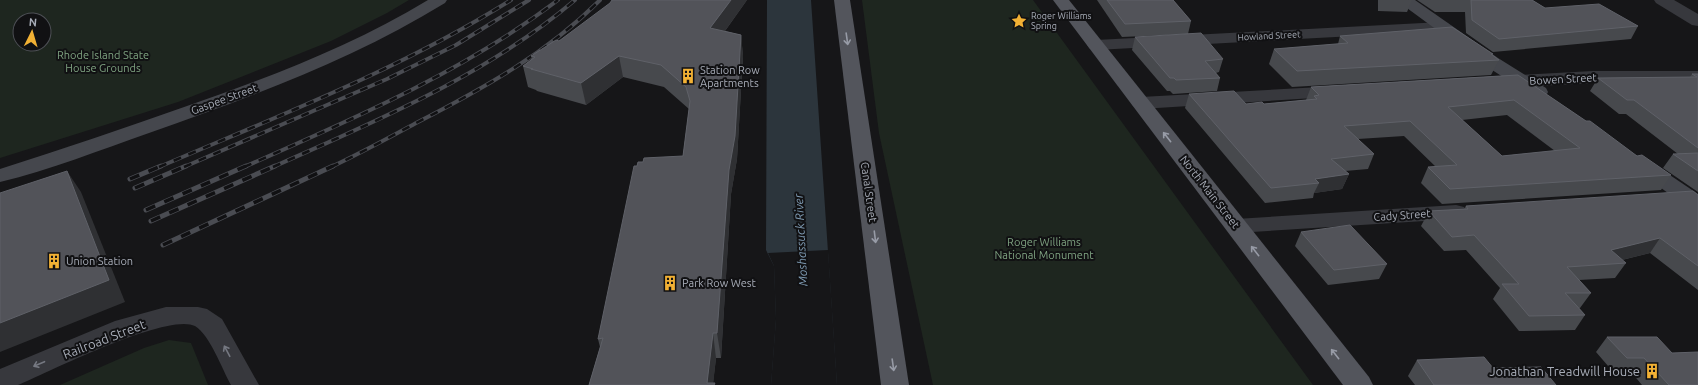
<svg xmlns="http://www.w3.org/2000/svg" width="1698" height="385" font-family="Ubuntu,sans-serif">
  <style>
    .green { fill: #1e261f; fill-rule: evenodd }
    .water { fill: #2c353c }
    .pier { fill: #161618 }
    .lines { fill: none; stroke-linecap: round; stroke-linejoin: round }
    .street { fill: #37383d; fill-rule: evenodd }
    .secondary { fill: #45474d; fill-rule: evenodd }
    .primary { fill: #53555c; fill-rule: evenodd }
    .rail-far1-casing { stroke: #4a4c52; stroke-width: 4 }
    .rail-casing { stroke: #4a4c52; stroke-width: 5 }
    .rail-far1 { stroke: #111113; stroke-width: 2.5; stroke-dasharray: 8; stroke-linecap: butt }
    .rail { stroke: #111113; stroke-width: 3.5; stroke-dasharray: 10; stroke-linecap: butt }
    .wall { fill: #47494d; fill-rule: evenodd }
    .shaded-wall { fill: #2f3033 }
    .building { fill: #525359; stroke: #5f6168; fill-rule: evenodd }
    .oneway { stroke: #979ba6 }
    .oneway2 { stroke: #757881 }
    .labels { text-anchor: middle; stroke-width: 4; stroke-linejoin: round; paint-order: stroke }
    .far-poi-label { font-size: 9px; fill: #a8adb8; stroke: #111113; text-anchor: start }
    .far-street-label { font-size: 9px; fill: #a8adb8; stroke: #111113 }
    .park-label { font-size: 11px; fill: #7fa381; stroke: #111113 }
    .poi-label { font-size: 11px; fill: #a8adb8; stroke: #111113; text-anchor: start }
    .street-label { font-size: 11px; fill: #a8adb8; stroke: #111113 }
    .water-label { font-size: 12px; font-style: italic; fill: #7f9bb3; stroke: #111113 }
    .near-street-label { font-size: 13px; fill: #a8adb8; stroke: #111113 }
    .near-poi-label { font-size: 13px; fill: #a8adb8; stroke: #111113; text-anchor: end }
  </style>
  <rect width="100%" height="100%" fill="#161618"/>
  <g class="green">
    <path d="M0 0H409L387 13 331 41 178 102 0 158ZM20 20H44V44H20Z"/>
    <path d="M862 0H1033L1313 385H933L879 133Z"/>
    <path d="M169 340 191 343 208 385H60L144 348Z"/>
  </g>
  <path class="water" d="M767 0H811L837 385H771L776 319 774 266 766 250Z"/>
  <path class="pier" d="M828 250 837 385H771L776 319 774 266 768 253Z"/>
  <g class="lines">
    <g class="street">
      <path d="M1654 0H1674L1698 14V26L1692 25 1656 3Z"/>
      <path d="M1442 22 1448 23 1450 27 1448 31 1096 50 1090 49 1087 45 1090 41 1096 40Z"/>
      <path d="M1593 71H1698V83H1593L1503 88 1496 86 1494 82 1496 78 1503 76Z"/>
      <path d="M1339 86 1346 88 1348 92 1346 96 1141 109 1134 107 1131 103 1134 99 1141 97Z"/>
      <path d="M1456 205 1464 207 1467 212 1464 217 1456 219 1236 233 1228 231 1224 226 1228 221 1236 219Z"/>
      <path d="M166 307H198L207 309 222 319 259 385H231C222 369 210 335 195 326 168 312 48 372 18 385H0V369L115 321Z"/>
    </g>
    <g class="secondary">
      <path d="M428 0H447L445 3C352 60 251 97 149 133 100 150 50 170 0 182V169C63 149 125 128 187 106 270 77 352 46 428 0Z"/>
      <path d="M1396 0H1415L1498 58 1546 88 1548 92 1546 96 1539 98 1532 96 1486 66Z"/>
      <path d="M1642 159 1649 161 1698 194V211L1690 209 1635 169 1631 165 1635 161Z"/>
    </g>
    <g class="primary">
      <path d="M834 0H850L909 385H881Z"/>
      <path d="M1053 0H1069L1369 377 1373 385H1343Z"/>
    </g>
    <defs>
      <g id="rail-far1">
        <path d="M159 167C278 116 401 69 511 0"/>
        <path d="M184 167 387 79 456 45 529 0"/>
        <path d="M244 167C353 119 463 72 558 0"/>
        <path d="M273 167C378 120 487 75 575 0"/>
        <path d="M331 167C361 153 390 137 418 122 484 88 547 53 600 0"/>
      </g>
      <g id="rail">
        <path d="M130 179 161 166"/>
        <path d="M135 188 186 166"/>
        <path d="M146 210 246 166"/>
        <path d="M151 221 275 166"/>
        <path d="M163 245 333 166"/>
      </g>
    </defs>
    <use href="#rail-far1" class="rail-far1-casing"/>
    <use href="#rail" class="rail-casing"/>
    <use href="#rail-far1" class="rail-far1"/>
    <use href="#rail" class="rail"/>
  </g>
  <g class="wall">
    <path d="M747 0 725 31 741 35 743 56 737 159 731 194 721 358H716L713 383H715V385H589L600 347 598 339 637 166 643 162 683 156 689 109 664 87 623 77 586 105 537 91 536 90 528 87 523 66 532 59 531 56 559 41Z"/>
    <path d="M1097 0H1173L1191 21 1188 34 1122 37Z"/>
    <path d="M1378 0H1412L1407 12 1378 11Z"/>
    <path d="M1417 0H1532L1545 8 1638 26 1631 39 1493 52 1466 33 1465 12H1435Z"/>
    <path d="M1340 36 1493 54 1492 55 1499 60 1491 75 1292 87 1269 64 1274 49 1338 44Z"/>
    <path d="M1135 37 1223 59 1219 72 1216 73 1220 78 1217 91 1173 94 1170 91H1167L1132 50Z"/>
    <path d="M1692 74H1698V192L1663 168 1673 154H1678L1626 114H1619L1590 91 1598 78 1690 77Z"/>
    <path d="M1518 75 1637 156 1671 175 1661 190 1442 204 1421 183 1428 167H1436L1404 136 1358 139 1374 154 1368 169 1345 171 1349 174 1342 189 1314 193 1313 198 1265 203 1185 108 1189 94 1246 104H1264L1306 100 1311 87ZM1507 115 1555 151 1502 156 1462 120Z"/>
    <path d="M1698 195V290L1650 253 1622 260 1626 263 1615 278 1579 280 1591 293 1580 308H1579L1585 315 1575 330 1519 331 1493 299 1500 288 1466 250 1444 251 1421 226 1429 211 1464 209 1466 206Z"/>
    <path d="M1301 232 1387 264 1379 279 1328 285 1295 246Z"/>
    <path d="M1607 337 1698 385H1642L1632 373 1615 374 1596 352Z"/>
    <path d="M1417 360 1493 368 1556 385H1415L1408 376Z"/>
  </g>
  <g class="shaded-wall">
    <path d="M731 0H747L712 49 710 28Z"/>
    <path d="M741 35 743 56 737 159 731 194 721 358 717 333 729 170Z"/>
    <path d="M619 56 623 77 586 105 581 83Z"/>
    <path d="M67 171 81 192 125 302 0 352V323Z"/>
    <path d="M1349 174 1342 189 1314 193 1319 183 1315 179Z"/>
    <path d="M1660 238 1650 253 1601 265 1611 250Z"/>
    <path d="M713 333 716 358 713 385 707 383Z"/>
  </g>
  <g class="building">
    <path d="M612 0H731L710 28 741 35 735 136 729 170 717 333H713L707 383H715L714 385H589L603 338 598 339 634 166H637L638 162H643L644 158 683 156 690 101 686 87 661 65 619 56 581 83 531 69H533L523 66 535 57 531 56 556 40 559 41 610 3Z"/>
    <path d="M1107 0H1173L1191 21 1125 24Z"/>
    <path d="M1471 0H1532L1545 8 1599 4 1638 26 1499 39 1472 20Z"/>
    <path d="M1452 27 1493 54H1491L1499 60 1297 71 1274 49 1348 43 1340 36Z"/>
    <path d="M1201 33 1223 59 1205 61 1220 78 1176 80 1174 78H1170L1135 37Z"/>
    <path d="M1692 74H1698V148L1634 100H1627L1598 78 1697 77Z"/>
    <path d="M1518 75 1586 121H1590L1637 156 1642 155 1671 175 1450 189 1428 167 1457 165 1410 121 1344 126 1374 154 1331 159 1349 174 1315 179 1319 183 1271 188 1189 94 1234 91 1246 104 1262 102 1264 104 1317 99 1314 96 1319 95 1311 87ZM1514 100 1580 148 1502 156 1448 107Z"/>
    <path d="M1698 153V171L1673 154Z"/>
    <path d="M67 171 109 280 0 323V193Z"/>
    <path d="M1693 191 1698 195V266L1660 238 1611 250 1626 263 1567 267 1591 293H1565L1585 315 1529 316 1502 284H1519L1474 235 1452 237 1429 211 1468 209 1466 206Z"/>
    <path d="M1350 225 1387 264 1334 270 1301 232Z"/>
    <path d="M1607 337H1657L1672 353 1698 352V385H1669L1644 358H1627Z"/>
    <path d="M1484 357 1493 368 1541 367 1556 385H1434L1417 360Z"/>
  </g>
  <defs><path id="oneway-shaft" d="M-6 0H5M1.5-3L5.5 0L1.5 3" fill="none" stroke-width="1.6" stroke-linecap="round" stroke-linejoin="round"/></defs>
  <g class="oneway">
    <use href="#oneway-shaft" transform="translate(847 39) rotate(82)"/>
    <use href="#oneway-shaft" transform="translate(1167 137) rotate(-128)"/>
    <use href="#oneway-shaft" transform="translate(875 237) rotate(83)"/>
    <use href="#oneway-shaft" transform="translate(1255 251) rotate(-128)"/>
    <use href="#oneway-shaft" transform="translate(1335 354) rotate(-128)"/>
    <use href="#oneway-shaft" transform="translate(893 365) rotate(82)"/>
  </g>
  <g class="oneway2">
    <use href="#oneway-shaft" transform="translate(227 351) rotate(-118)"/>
    <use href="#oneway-shaft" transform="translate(39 364) rotate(157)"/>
  </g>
  <defs>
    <symbol id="sight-bare" viewBox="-9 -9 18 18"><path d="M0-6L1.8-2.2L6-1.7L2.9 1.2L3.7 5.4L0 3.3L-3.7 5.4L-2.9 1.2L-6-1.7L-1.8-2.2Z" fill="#f2b134" stroke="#111113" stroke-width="2.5" paint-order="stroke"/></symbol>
    <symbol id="building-bare" viewBox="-9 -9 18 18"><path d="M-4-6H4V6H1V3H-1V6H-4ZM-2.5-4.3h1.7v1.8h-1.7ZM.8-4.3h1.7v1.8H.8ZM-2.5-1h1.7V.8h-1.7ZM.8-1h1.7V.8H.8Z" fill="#f2b134" stroke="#111113" stroke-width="2.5" paint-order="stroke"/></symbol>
  </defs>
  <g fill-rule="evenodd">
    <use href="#sight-bare" x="1008" y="10" width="22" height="22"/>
    <use href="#building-bare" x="677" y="65" width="22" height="22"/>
    <use href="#building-bare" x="43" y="250" width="22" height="22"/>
    <use href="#building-bare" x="659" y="272" width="22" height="22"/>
    <use href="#building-bare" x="1641" y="360" width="22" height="22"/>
  </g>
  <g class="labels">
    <g class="far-poi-label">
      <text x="1031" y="19">Roger Williams<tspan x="1031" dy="10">Spring</tspan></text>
    </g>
    <g class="far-street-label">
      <text transform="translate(1269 36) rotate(-3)" y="3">Howland Street</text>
    </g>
    <g class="park-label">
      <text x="103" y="59">Rhode Island State<tspan x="103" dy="13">House Grounds</tspan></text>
      <text x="1044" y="246">Roger Williams<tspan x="1044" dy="13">National Monument</tspan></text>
    </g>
    <g class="poi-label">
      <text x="700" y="74">Station Row<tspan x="700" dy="13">Apartments</tspan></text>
      <text x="66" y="265">Union Station</text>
      <text x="682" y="287">Park Row West</text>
    </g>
    <g class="street-label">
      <text transform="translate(1563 79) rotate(-3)" y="4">Bowen Street</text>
      <text transform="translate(224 99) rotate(-20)" y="4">Gaspee Street</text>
      <text transform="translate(869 192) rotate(82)" y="4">Canal Street</text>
      <text transform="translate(1210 192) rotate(52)" y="4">North Main Street</text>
      <text transform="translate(1402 215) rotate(-4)" y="4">Cady Street</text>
    </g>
    <g class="water-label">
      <text transform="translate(801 240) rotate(-93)" y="4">Moshassuck River</text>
    </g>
    <g class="near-street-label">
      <text transform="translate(104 339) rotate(-21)" y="5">Railroad Street</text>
    </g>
    <g class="near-poi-label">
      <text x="1640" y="376">Jonathan Treadwill House</text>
    </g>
  </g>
  <g transform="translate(32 32) rotate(5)"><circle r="19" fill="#111113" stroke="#4d4f55"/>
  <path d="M0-3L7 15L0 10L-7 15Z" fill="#f2b134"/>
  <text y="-6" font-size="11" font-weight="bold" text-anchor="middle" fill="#a8adb8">N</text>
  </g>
</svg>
